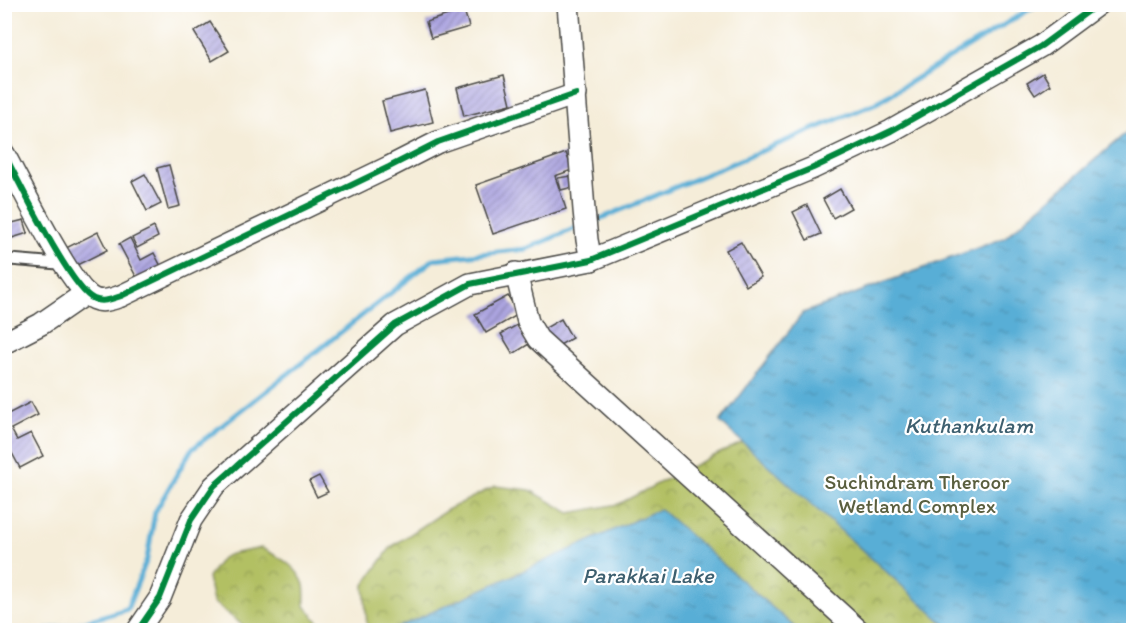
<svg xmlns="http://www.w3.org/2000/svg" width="1138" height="635" font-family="Itim,sans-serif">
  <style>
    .park { fill: url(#park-crowns); stroke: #6e7647; stroke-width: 1.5 }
    .water { fill: url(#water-ripples); stroke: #426c80; stroke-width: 1.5 }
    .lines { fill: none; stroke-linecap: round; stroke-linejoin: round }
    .stream { stroke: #59aed6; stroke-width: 5 }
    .building { fill: url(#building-hatch) }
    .lane-casing { stroke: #494845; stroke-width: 14 }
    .street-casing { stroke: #494845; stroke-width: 24 }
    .lane { stroke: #fff; stroke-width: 10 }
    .street { stroke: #fff; stroke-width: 21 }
    .cycleway-casing { stroke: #fff; stroke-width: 10 }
    .cycleway { stroke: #00873e; stroke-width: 6 }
    .labels { text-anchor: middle; stroke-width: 4.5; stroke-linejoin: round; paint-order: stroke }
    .park-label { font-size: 21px; fill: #5a5f3f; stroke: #fff }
    .water-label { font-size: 22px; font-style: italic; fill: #3d5f6f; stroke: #fff }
  </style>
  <defs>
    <pattern id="park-crowns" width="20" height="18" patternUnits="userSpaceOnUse" patternTransform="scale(1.5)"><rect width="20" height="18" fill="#b2c063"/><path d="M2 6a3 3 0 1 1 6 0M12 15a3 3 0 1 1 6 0" fill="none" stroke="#919c52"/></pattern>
    <pattern id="water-ripples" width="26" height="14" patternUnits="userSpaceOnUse" patternTransform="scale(1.5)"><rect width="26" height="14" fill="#59aed6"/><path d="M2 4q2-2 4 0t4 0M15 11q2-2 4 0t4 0" fill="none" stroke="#4a8eae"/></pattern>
    <pattern id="building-hatch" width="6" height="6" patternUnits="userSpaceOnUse" patternTransform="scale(1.5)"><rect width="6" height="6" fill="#aca4e0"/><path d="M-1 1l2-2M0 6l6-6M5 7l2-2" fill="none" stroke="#8c86b6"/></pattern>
  </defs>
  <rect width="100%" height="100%" fill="#fff"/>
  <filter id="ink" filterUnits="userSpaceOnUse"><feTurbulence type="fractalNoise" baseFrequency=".0167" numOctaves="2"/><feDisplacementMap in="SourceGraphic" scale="12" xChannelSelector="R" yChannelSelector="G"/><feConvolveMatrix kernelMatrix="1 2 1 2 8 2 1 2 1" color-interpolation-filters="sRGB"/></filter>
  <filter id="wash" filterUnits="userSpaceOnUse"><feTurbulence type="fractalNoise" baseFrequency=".008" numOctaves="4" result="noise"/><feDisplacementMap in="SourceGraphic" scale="24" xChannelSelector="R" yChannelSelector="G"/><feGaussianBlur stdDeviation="1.35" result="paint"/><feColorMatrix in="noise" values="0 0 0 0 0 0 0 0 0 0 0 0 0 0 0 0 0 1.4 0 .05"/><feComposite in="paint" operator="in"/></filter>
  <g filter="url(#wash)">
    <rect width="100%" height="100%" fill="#f5edd9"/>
    <g class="park">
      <path d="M803 414 1133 630H361L367 626 364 585 391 547 447 510 495 486 530 490 570 513 619 504 682 471Z"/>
      <path d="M261 548C277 556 295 564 303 582 306 588 304 599 305 606L325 630 327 628 334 630H249L213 602 208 577 222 558 231 554Z"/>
    </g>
    <g class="water">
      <path d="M1133 127V630H951L720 422 803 313 1004 238Z"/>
      <path d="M660 509 798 630H396L401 626Z"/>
    </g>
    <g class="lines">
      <g class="stream">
        <path d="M590 223 876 103 1038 4"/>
        <path d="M47 630 74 625 127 609 147 559 155 512 191 450 434 259 526 249 581 226"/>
      </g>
    </g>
    <g id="blocks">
      <g class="building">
        <path d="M464 10 469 27 431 38 426 22Z"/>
        <path d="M210 22 229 51 212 61 194 32Z"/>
        <path d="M1043 73 1050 85 1035 95 1027 83Z"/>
        <path d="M504 75 511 104 464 116 457 88Z"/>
        <path d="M425 90 433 122 390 133 382 101Z"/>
        <path d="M566 153 572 170 555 176 566 209 493 234 476 185Z"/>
        <path d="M169 165 180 206 168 209 157 168Z"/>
        <path d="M145 174 161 204 147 211 132 181Z"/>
        <path d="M570 176 573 187 561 190 558 178Z"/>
        <path d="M840 189 851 208 833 218 823 199Z"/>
        <path d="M807 205 821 234 807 240 793 212Z"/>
        <path d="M24 220 28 233 12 238 8 224Z"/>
        <path d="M154 227 158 237 137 248 132 238Z"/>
        <path d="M98 232 107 250 73 267 64 249Z"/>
        <path d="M130 238 141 260 154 253 164 272 140 284 119 244Z"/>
        <path d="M741 242 761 277 746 286 726 250Z"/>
        <path d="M508 296 519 314 486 333 475 314Z"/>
        <path d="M561 319 572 338 553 349 542 330Z"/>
        <path d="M517 325 529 344 513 354 501 334Z"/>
        <path d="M31 402 38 415 11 429 17 440 31 433 43 456 20 468 4 438V416Z"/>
        <path d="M319 476 328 492 317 497 309 481Z"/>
      </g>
    </g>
  </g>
  <g filter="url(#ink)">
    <use href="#blocks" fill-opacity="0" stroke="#494845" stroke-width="1.5"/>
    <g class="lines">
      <defs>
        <path id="lane" d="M4 259 64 264"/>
        <g id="street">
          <path d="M568 4 584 210 587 240 591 260"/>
          <path d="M4 154C19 181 71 290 94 299 103 303 112 299 121 296L389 167 438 142 576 94"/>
          <path d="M516 273 528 322 538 339 858 630"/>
          <path d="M4 343 41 324 86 293"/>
          <path d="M138 630 160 598 191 520 214 486 395 325 470 284 591 260 813 168 891 131 1041 46 1098 4"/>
        </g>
      </defs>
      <use href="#lane" class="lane-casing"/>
      <use href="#street" class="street-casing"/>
      <use href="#lane" class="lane"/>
      <use href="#street" class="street"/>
      <defs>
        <g id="cycleway">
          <path d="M4 154C19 181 71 290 94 299 103 303 112 299 121 296L389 167 438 142 576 94"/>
          <path d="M138 630 160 598 191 520 214 486 395 325 470 284 591 260 813 168 891 131 1041 46 1098 4"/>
        </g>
      </defs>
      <use href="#cycleway" class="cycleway-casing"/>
      <use href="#cycleway" class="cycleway"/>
    </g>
  </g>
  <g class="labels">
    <g class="park-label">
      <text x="917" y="489">Suchindram Theroor<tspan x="917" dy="24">Wetland Complex</tspan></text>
    </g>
    <g class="water-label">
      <text x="969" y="433">Kuthankulam</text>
      <text x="648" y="583">Parakkai Lake</text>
    </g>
  </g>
  <rect width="1138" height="635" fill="none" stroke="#fff" stroke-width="24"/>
</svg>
